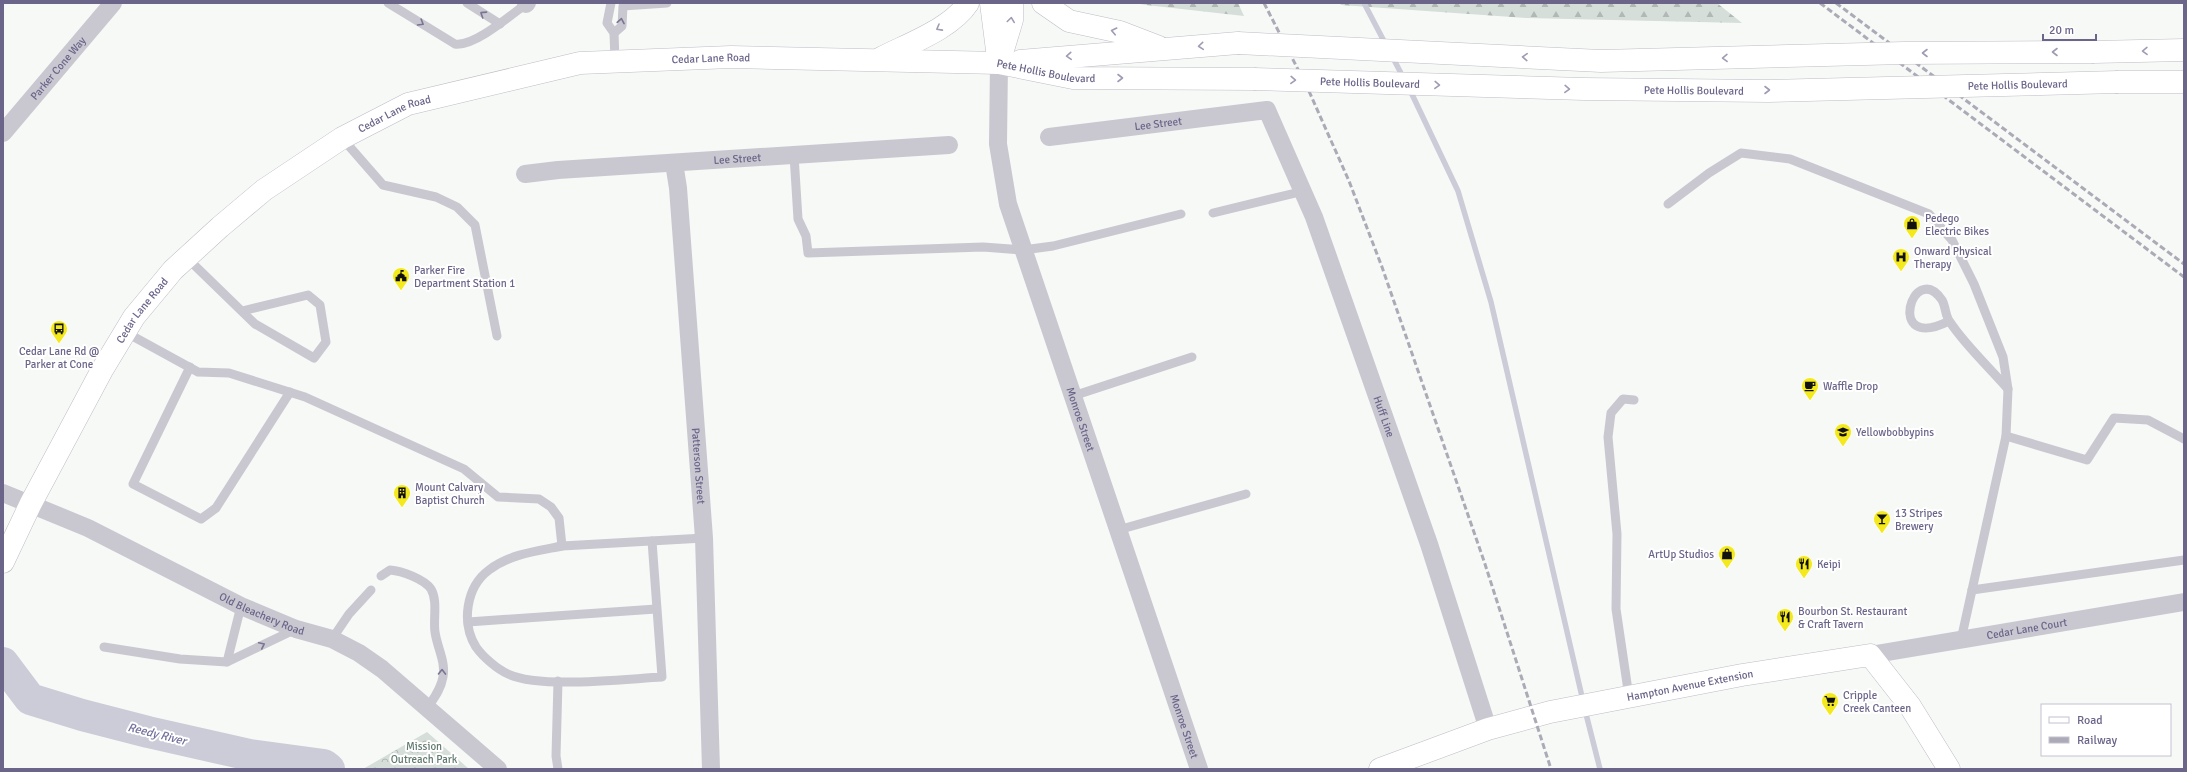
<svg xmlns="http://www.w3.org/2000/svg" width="2187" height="772" font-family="Signika,sans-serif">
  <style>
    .forest { fill: url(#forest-firs) }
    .park { fill: url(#park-crowns) }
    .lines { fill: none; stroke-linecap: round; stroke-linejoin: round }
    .stream { stroke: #ccccd8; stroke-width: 5.5 }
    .river { stroke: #ccccd8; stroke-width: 32 }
    .secondary-casing { stroke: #bebcc6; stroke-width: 23 }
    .lane { stroke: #c9c8d0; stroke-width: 9 }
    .street { stroke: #c9c8d0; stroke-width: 18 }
    .secondary { stroke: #fff; stroke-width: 22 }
    .rail { stroke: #acaab6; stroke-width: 3; stroke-dasharray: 6 3; stroke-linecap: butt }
    .secondary-bridge-casing { stroke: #bebcc6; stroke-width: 23; stroke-linecap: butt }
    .secondary-bridge { stroke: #fff; stroke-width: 22 }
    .oneway { stroke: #797494 }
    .oneway2 { stroke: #9f9bb3 }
    .labels { text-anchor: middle; stroke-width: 4; stroke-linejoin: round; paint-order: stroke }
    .street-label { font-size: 11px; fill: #6b658a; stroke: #fff }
    .poi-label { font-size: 11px; fill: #6b658a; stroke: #fff; text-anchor: start }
    .park-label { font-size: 11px; fill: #617a6e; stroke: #fff }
    .water-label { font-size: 12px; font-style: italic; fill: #70709b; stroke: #fff }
  </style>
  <defs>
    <pattern id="forest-firs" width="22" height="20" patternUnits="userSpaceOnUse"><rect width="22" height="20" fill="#d5ded8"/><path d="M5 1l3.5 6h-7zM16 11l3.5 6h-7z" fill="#b1b8b5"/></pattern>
    <pattern id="park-crowns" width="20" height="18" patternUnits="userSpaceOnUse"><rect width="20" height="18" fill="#d5ded8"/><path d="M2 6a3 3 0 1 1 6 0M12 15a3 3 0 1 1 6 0" fill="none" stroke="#b1b8b5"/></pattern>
  </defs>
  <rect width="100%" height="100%" fill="#f7f9f6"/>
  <g class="forest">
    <path d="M1134 3H1238L1244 16 1146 5Z"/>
    <path d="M1340 3H1717L1742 23 1526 18 1341 5Z"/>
  </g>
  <path class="park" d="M427 732 469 769H363Z"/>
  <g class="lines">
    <g class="stream">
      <path d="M1364 3 1386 45"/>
      <path d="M1392 56 1404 79"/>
      <path d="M1409 88 1458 191 1491 302 1583 701"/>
      <path d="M1585 710 1600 769"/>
    </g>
    <path class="river" d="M3 663 30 699 82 715 148 732 250 755 324 765 329 769"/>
    <defs>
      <g id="secondary">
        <path d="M991 3 998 58"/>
        <path d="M1043 3 1069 21 1120 32 1159 47"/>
        <path d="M2094 52 2184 50"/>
        <path d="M881 58C908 44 951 29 968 3"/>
        <path d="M1020 61 1238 43"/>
        <path d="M999 63 1012 20V3"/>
        <path d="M2118 82H2184"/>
        <path id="s8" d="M3 562 31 503 102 370 134 317 173 270 220 227 264 190 342 138 408 104 580 63 731 57 999 63 1073 78 1254 79"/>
        <path id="s9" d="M1380 769 1488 729 1550 712 1742 675 1870 655 1910 706 1949 769"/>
      </g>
    </defs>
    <use href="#secondary" class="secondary-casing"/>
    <g class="lane">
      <path d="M388 3 455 44C474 47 511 15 526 4"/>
      <path d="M467 3 500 24"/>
      <path d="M611 3 607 23 614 33 615 61"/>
      <path d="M614 33 622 26 623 6 667 3"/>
      <path d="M342 138 383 185 436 197 457 207 475 225 497 336"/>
      <path d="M794 155 798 219 806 236 808 253 983 247 1023 250 1053 246 1181 214"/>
      <path d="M1668 204 1709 173 1741 153 1790 159 1929 214 1952 240 1974 284 2003 357 2008 389 2006 436 1961 640"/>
      <path d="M1213 213 1304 191"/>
      <path d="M187 258 255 324 314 358 326 342 320 305 308 295 242 311"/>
      <path d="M1949 321C1884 354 1913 258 1942 300 1946 307 1945 316 1950 322 1965 345 1990 368 2008 389"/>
      <path d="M125 332 198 372 229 373 305 397 464 469 498 497 539 499 551 507 559 518 562 546 704 538"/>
      <path d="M190 367 133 484 201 519 216 508 290 392"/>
      <path d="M1073 396 1192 357"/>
      <path d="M2006 436 2087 460 2114 418 2148 420 2184 439"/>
      <path d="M1118 530 1246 494"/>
      <path d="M562 546C537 551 510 554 489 570 466 587 461 623 476 647 483 657 497 669 508 674 540 689 624 679 662 677L652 541"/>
      <path d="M381 576 390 570C402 571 424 579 431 589 438 601 433 619 435 632 437 647 446 662 443 677 441 689 434 698 428 707"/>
      <path d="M1972 590 2184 560"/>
      <path d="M468 622 656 609"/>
      <path d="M332 639 349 614 371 590"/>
      <path d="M104 647 180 659 227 662 296 629"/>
      <path d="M227 662 241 606"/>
      <path d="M558 681 556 756 558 769"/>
      <path d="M1629 697 1616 609 1617 534 1608 437 1611 413 1623 399 1634 400"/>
    </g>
    <g class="street">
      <path d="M526 4 527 3"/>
      <path id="s1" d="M999 63 998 144 1008 204 1199 769"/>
      <path id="s2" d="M3 133 113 3"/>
      <path id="s3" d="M1049 137 1267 110 1314 217 1429 544 1488 729"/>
      <path id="s4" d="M674 163 678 188 704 538 711 769"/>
      <path id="s5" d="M525 174 558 170 949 145"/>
      <path id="s6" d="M3 493 88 528 241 606 296 629 332 639 359 653 382 669 498 769"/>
      <path id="s7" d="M1870 655 2184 602"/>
    </g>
    <use href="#secondary" class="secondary"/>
    <g class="rail">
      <path d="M1264 3 1308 89 1349 181 1382 267 1484 561 1551 769"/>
      <path d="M1820 3 2184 277"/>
      <path d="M1836 3 2184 264"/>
    </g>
    <defs>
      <g id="secondary-bridge">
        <path d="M1238 43 1601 61 1904 53 2094 52"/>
        <path id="s10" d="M1254 79 1584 89 1768 91 2118 82"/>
      </g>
    </defs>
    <use href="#secondary-bridge" class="secondary-bridge-casing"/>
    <use href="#secondary-bridge" class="secondary-bridge"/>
  </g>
  <defs><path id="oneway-chevron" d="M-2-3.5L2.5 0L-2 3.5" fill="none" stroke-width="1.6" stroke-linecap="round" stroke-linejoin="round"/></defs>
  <g class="oneway">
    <use href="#oneway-chevron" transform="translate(483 14) rotate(-147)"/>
    <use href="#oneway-chevron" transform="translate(621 21) rotate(-80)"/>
    <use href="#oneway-chevron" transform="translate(421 23) rotate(31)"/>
    <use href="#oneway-chevron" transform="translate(262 645) rotate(-25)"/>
    <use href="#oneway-chevron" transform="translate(442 672) rotate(-89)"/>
  </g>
  <g class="oneway2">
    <use href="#oneway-chevron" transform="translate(1011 20) rotate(-82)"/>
    <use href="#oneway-chevron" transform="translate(939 28) rotate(151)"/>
    <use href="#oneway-chevron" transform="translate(1114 31) rotate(-167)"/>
    <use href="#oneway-chevron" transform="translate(1201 46) rotate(175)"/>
    <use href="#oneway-chevron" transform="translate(2145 51) rotate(179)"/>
    <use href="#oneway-chevron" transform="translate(2055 52) rotate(180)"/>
    <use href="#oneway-chevron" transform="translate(1925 53) rotate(180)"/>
    <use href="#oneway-chevron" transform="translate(1069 56) rotate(176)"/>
    <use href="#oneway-chevron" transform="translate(1525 57) rotate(-177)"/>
    <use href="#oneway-chevron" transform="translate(1725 58) rotate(179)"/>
    <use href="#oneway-chevron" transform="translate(1120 78)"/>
    <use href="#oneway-chevron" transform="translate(1293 80) rotate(2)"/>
    <use href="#oneway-chevron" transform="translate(1437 85) rotate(2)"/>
    <use href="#oneway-chevron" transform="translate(1567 89) rotate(2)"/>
    <use href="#oneway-chevron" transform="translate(1767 90)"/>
  </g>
  <defs>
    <symbol id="shop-pin" viewBox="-11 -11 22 30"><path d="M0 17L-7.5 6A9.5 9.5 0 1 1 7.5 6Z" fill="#f3e91c" stroke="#fff"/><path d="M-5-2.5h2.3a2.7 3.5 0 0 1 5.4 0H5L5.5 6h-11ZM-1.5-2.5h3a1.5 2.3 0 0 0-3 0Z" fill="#111"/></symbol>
    <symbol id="hospital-pin" viewBox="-11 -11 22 30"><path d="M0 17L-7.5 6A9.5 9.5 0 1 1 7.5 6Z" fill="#f3e91c" stroke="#fff"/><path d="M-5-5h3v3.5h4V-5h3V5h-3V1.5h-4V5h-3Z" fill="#111"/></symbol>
    <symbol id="civic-pin" viewBox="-11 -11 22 30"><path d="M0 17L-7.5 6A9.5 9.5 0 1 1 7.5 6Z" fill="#f3e91c" stroke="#fff"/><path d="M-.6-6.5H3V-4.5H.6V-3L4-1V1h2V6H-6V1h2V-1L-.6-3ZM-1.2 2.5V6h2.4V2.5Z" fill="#111"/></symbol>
    <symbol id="bus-pin" viewBox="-11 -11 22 30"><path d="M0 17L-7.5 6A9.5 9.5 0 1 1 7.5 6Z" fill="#f3e91c" stroke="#fff"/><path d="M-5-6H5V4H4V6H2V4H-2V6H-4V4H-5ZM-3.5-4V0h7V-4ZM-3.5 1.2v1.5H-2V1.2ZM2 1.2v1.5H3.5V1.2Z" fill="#111"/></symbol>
    <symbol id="cafe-pin" viewBox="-11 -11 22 30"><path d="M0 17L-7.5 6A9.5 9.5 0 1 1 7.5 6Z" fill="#f3e91c" stroke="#fff"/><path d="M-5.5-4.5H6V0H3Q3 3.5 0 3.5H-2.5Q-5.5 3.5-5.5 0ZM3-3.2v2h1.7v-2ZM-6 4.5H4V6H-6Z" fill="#111"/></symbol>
    <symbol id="school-pin" viewBox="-11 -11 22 30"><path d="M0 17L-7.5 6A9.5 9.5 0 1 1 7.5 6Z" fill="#f3e91c" stroke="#fff"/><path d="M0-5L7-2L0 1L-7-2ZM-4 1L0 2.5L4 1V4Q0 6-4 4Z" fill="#111"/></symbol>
    <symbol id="building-pin" viewBox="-11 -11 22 30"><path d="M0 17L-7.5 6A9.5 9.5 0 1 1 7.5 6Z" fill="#f3e91c" stroke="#fff"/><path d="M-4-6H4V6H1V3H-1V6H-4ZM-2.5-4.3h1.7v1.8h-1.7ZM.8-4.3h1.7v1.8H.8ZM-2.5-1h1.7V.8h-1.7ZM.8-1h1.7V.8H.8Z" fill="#111"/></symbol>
    <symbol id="bar-pin" viewBox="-11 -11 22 30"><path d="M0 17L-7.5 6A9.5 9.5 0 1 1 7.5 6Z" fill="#f3e91c" stroke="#fff"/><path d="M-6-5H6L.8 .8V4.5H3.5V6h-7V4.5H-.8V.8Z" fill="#111"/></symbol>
    <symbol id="restaurant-pin" viewBox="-11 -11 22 30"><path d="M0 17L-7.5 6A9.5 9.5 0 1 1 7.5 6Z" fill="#f3e91c" stroke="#fff"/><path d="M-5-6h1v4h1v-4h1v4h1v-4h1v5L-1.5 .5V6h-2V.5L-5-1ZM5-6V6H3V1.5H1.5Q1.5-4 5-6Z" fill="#111"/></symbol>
    <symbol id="supermarket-pin" viewBox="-11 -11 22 30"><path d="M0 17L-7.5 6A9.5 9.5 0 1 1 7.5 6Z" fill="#f3e91c" stroke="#fff"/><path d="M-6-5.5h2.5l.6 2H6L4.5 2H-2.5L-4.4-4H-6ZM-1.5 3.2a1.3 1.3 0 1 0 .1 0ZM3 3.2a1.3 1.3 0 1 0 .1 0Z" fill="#111"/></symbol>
  </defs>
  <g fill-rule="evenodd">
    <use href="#shop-pin" x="1902" y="214" width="20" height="27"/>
    <use href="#hospital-pin" x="1891" y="247" width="20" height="27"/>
    <use href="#civic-pin" x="391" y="266" width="20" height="27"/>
    <use href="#bus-pin" x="49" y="319" width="20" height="27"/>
    <use href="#cafe-pin" x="1800" y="376" width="20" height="27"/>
    <use href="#school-pin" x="1833" y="422" width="20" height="27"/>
    <use href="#building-pin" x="392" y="483" width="20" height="27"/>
    <use href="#bar-pin" x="1872" y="509" width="20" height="27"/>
    <use href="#shop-pin" x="1717" y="544" width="20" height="27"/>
    <use href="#restaurant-pin" x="1794" y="554" width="20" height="27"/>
    <use href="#restaurant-pin" x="1775" y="607" width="20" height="27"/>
    <use href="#supermarket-pin" x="1820" y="691" width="20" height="27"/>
  </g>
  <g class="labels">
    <g class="street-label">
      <text dy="4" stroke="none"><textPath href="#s8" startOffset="936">Cedar Lane Road</textPath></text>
      <text dy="4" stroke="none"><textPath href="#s2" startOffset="85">Parker Cone Way</textPath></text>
      <text dy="4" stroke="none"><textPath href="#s8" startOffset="1272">Pete Hollis Boulevard</textPath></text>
      <text dy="4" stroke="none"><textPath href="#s10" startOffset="116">Pete Hollis Boulevard</textPath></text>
      <text dy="4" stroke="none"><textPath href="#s10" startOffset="764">Pete Hollis Boulevard</textPath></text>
      <text dy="4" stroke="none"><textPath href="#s10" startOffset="440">Pete Hollis Boulevard</textPath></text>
      <text dy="4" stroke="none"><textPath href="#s8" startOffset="612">Cedar Lane Road</textPath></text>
      <text dy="4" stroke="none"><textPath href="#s3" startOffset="110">Lee Street</textPath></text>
      <text dy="4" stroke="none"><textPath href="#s5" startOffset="213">Lee Street</textPath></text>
      <text dy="4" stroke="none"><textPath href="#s8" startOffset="288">Cedar Lane Road</textPath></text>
      <text dy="4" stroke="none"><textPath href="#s3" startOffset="548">Huff Line</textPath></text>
      <text dy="4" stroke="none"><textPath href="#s1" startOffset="369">Monroe Street</textPath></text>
      <text dy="4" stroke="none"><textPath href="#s4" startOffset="304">Patterson Street</textPath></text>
      <text dy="4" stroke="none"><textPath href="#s6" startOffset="286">Old Bleachery Road</textPath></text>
      <text dy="4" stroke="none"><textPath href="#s7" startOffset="159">Cedar Lane Court</textPath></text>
      <text dy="4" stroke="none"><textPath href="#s9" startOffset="322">Hampton Avenue Extension</textPath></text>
      <text dy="4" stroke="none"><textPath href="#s1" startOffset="693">Monroe Street</textPath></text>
    </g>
    <g class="poi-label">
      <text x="1925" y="222">Pedego<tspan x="1925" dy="13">Electric Bikes</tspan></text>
      <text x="1914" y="255">Onward Physical<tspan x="1914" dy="13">Therapy</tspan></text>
      <text x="414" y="274">Parker Fire<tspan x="414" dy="13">Department Station 1</tspan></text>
      <text x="59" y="355" text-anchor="middle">Cedar Lane Rd @<tspan x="59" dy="13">Parker at Cone</tspan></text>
      <text x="1823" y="390">Waffle Drop</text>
      <text x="1856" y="436">Yellowbobbypins</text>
      <text x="415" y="491">Mount Calvary<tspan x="415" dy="13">Baptist Church</tspan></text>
      <text x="1895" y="517">13 Stripes<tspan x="1895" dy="13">Brewery</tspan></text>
      <text x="1714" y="558" text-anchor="end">ArtUp Studios</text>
      <text x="1817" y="568">Keipi</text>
      <text x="1798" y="615">Bourbon St. Restaurant<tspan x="1798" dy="13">&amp; Craft Tavern</tspan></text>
      <text x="1843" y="699">Cripple<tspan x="1843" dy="13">Creek Canteen</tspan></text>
    </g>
    <g class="park-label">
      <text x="424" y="750">Mission<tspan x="424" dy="13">Outreach Park</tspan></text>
    </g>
    <g class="water-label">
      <text transform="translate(157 734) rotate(14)" y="4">Reedy River</text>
    </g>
  </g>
  <rect width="2187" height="772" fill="none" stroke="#6b658a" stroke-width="8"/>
  <rect x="2041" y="704" width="130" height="52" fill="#ffffff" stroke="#c4c1d0"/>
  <rect x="2049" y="717" width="20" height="6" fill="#ffffff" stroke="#c4c1d0"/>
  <text x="2077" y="724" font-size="12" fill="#6b658a">Road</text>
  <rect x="2049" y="737" width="20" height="6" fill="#acaab6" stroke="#c4c1d0"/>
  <text x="2077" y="744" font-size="12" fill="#6b658a">Railway</text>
  <path d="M2043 34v6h53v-6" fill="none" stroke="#6b658a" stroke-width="2"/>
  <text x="2049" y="34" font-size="12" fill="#6b658a" stroke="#ffffff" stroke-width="3" paint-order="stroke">20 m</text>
</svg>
